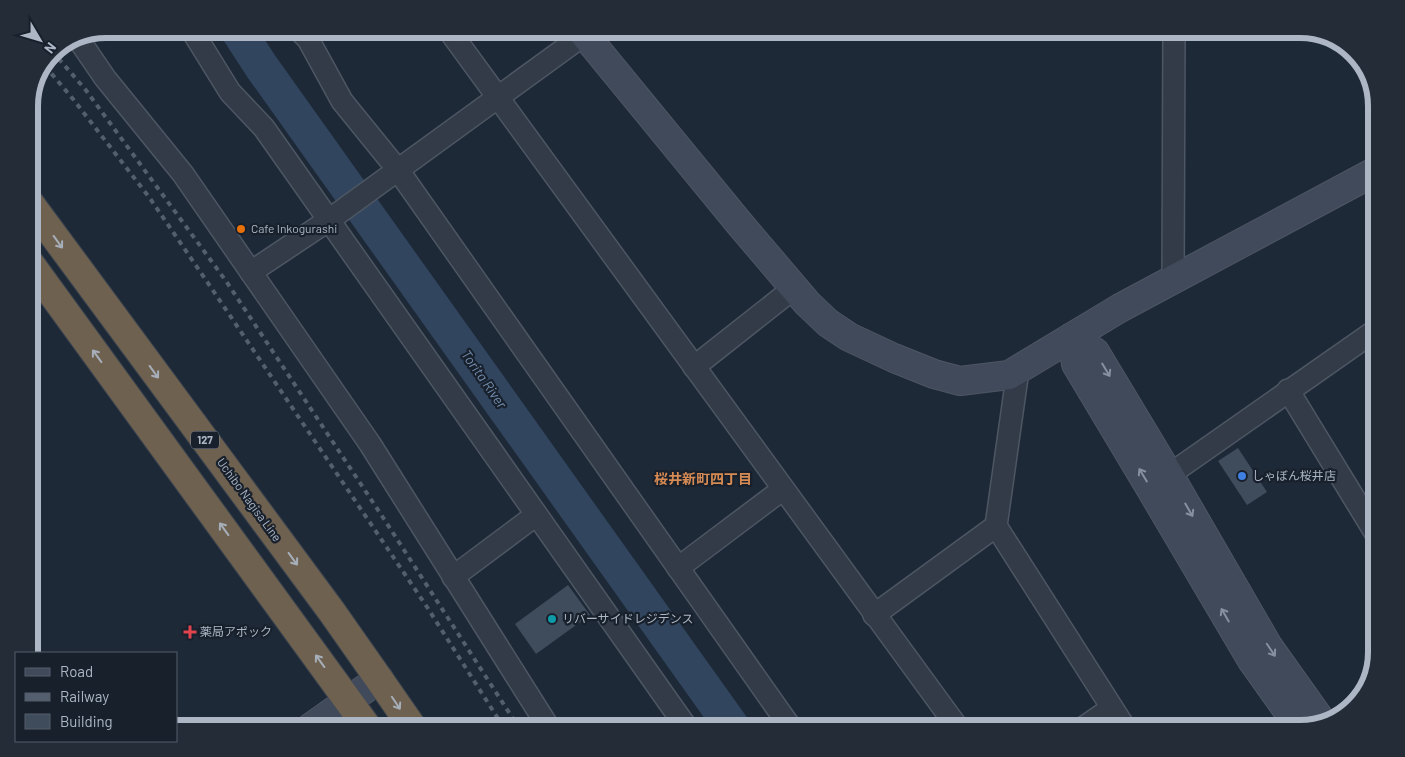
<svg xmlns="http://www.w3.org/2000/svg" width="1405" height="757" font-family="Barlow,'Noto Sans JP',sans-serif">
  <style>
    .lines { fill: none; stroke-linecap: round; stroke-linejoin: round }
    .river { stroke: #31455f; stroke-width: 35 }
    .building { fill: #3f4c5c }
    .street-casing { stroke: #4d5663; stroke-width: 24 }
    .secondary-casing { stroke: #4d5663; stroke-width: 30 }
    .highway-casing { stroke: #3a434f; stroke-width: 30 }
    .street { stroke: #323b47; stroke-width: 21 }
    .secondary { stroke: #404a5b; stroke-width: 28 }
    .highway { stroke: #6e614f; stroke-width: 28 }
    .rail { stroke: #535f6f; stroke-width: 4; stroke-dasharray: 5 5; stroke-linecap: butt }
    .oneway { stroke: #a6aeb9 }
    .oneway2 { stroke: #8690a0 }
    .food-dot { fill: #e8710a; stroke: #18202c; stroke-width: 2 }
    .shop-dot { fill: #3f7fe0; stroke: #18202c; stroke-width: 2 }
    .culture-dot { fill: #0f9aa8; stroke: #18202c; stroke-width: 2 }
    .health-dot { fill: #e0444e; stroke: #18202c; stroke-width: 2 }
    .labels { text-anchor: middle; stroke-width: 4.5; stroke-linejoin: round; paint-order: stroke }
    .shield { fill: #18202c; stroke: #808997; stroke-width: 1 }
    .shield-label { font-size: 11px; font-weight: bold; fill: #acb6c5 }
    .poi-label { font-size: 12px; fill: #acb6c5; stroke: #18202c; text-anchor: start }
    .street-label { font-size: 12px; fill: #acb6c5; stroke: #18202c }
    .water-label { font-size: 14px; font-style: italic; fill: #738daf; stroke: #18202c }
    .neighbourhood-label { font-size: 14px; font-weight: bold; fill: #d78b54; stroke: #18202c }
    .rim { fill: none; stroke: #acb6c5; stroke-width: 6 }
  </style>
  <rect width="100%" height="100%" fill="#1e2937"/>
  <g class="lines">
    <path class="river" d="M237 29 261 66 733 728"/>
  </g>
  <g class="building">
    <path d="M1238 448 1267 492 1247 505 1218 461Z"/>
    <path d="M568 585 590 615 536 654 515 624Z"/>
  </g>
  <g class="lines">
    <defs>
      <g id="street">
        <path d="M191 29 230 92 264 128 687 728"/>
        <path d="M298 29 308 39 342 101 398 170 791 728"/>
        <path d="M448 29 958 728"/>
        <path d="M79 40 105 78 183 174 370 444 549 728"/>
        <path d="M251 272 329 220 585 34"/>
        <path d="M1173 280 1174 29"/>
        <path d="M694 367 794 288"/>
        <path d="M1018 370 996 526 1125 728"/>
        <path d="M1288 390 1376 534"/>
        <path d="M1169 475 1376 330"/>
        <path d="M678 568 783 489"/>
        <path d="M453 577 536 515"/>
        <path d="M874 615 996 526"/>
        <path d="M1083 728 1112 708"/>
      </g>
      <g id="secondary">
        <path d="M580 29 739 223 807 303 828 323 849 337 894 358 934 374 960 381 1009 375 1120 308 1376 171"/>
        <path d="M1072 337 1095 352 1169 475 1268 646 1322 722"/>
        <path d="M1072 337 1076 364 1149 486 1251 659 1300 728"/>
        <path d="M310 728 379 679"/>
      </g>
      <g id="highway">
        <path d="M29 202 332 612 379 679 413 728"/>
        <path d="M29 262 368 728"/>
      </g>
    </defs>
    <use href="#street" class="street-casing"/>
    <use href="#secondary" class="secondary-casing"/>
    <use href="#highway" class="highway-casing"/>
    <use href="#street" class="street"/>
    <use href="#secondary" class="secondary"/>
    <use href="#highway" class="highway"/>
    <g class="rail">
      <path d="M52 51 85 89 226 281 384 519 519 728"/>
      <path d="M45 66 73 99 149 197 212 289 427 607 504 728"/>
    </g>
  </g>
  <defs><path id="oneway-shaft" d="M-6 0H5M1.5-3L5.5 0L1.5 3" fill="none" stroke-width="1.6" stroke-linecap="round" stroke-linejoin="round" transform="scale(1.25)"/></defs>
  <g class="oneway">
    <use href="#oneway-shaft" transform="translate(58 242) rotate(54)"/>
    <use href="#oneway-shaft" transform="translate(97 356) rotate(-126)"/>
    <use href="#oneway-shaft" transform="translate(154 372) rotate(54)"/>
    <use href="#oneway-shaft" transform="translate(224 529) rotate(-126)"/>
    <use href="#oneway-shaft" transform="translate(293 559) rotate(54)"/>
    <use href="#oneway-shaft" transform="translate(320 661) rotate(-126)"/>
    <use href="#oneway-shaft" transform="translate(396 703) rotate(56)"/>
  </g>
  <g class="oneway2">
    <use href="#oneway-shaft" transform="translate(1106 370) rotate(59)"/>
    <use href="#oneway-shaft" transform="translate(1143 475) rotate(-121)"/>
    <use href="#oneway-shaft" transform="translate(1189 510) rotate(60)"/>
    <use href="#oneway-shaft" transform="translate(1225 615) rotate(-120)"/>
    <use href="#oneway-shaft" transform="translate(1271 650) rotate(56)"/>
  </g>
  <circle class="food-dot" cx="241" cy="229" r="5"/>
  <circle class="shop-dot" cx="1242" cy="476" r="5"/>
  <circle class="culture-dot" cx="552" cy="619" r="5"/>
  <path class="health-dot" d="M187.5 624.5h5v5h5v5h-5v5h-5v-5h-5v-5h5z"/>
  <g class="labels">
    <rect class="shield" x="191" y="431.5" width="28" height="17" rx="4"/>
    <g class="shield-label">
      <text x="205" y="444">127</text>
    </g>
    <g class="poi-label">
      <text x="251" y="233">Cafe Inkogurashi</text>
      <text x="1252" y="480">しゃぼん桜井店</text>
      <text x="562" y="623">リバーサイドレジデンス</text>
      <text x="200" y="636">薬局アポック</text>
    </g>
    <g class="street-label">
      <text transform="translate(249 500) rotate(54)" y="4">Uchibo Nagisa Line</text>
    </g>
    <g class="water-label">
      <text transform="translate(484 379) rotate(55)" y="5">Torita River</text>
    </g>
    <g class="neighbourhood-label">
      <text x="703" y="484">桜井新町四丁目</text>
    </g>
  </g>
  <path d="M0 0H1405V757H0ZM106 38H1300A68 68 0 0 1 1368 106V652A68 68 0 0 1 1300 720H106A68 68 0 0 1 38 652V106A68 68 0 0 1 106 38Z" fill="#242c38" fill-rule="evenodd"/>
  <path class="rim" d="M106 38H1300A68 68 0 0 1 1368 106V652A68 68 0 0 1 1300 720H106A68 68 0 0 1 38 652V106A68 68 0 0 1 106 38Z"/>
  <rect x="15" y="652" width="162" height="90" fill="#18202c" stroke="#535c69"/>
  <rect x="25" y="668" width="25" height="8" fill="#404a5b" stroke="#535c69"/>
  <text x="60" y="677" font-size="15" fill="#acb6c5">Road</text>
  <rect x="25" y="693" width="25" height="8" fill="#535f6f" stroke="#535c69"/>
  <text x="60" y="702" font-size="15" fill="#acb6c5">Railway</text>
  <rect x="25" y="714" width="25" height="15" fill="#3f4c5c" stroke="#535c69"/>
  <text x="60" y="727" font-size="15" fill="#acb6c5">Building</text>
  <g transform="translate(40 40) rotate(128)" stroke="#18202c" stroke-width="4" paint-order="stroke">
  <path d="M0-4L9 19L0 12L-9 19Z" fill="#acb6c5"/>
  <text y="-8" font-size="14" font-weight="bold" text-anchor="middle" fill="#acb6c5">N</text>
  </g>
</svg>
